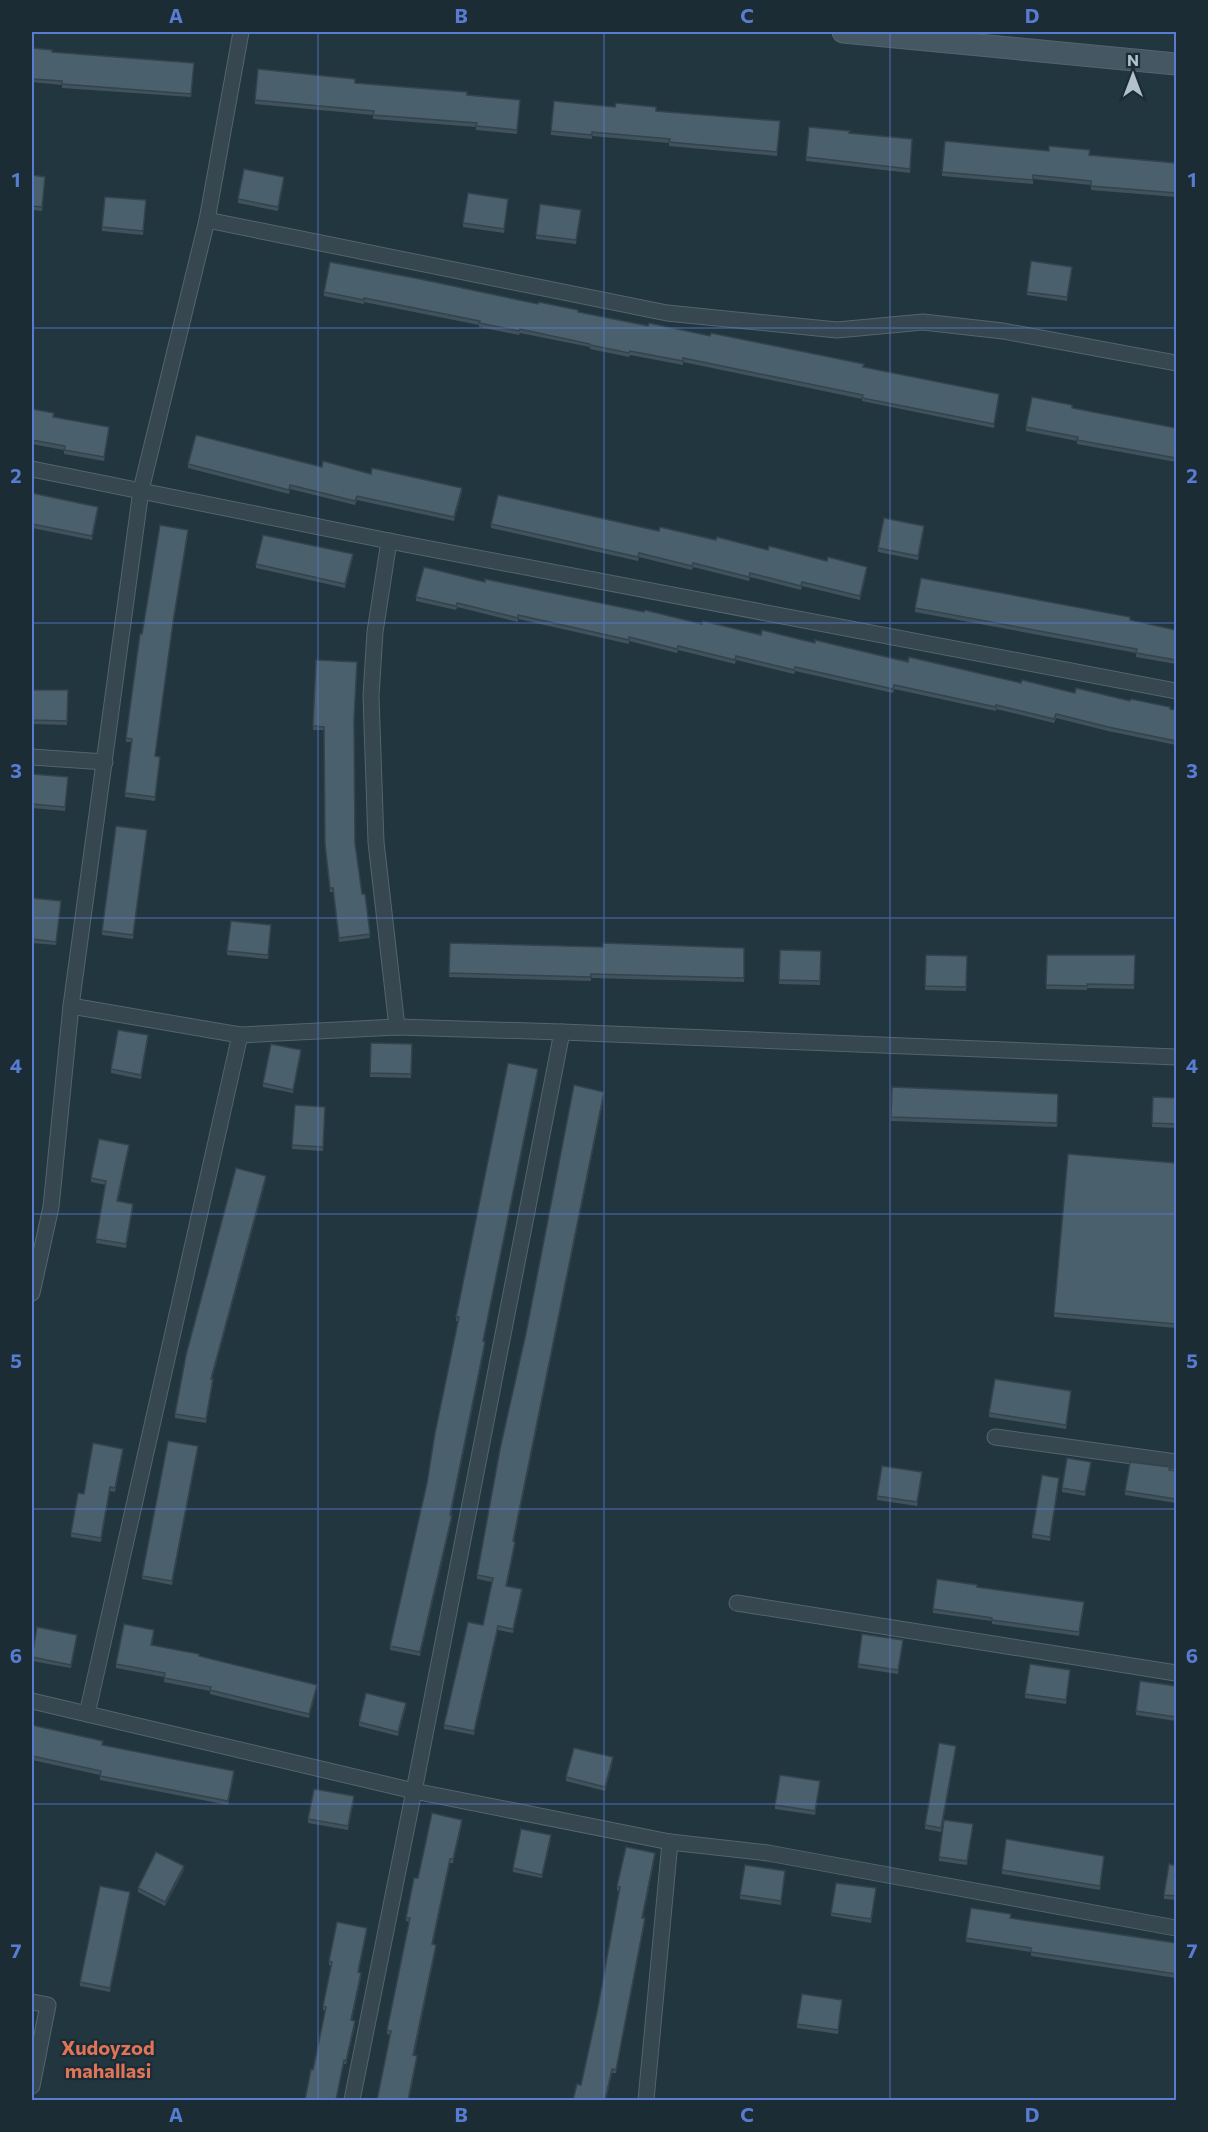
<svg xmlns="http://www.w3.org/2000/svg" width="1208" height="2132" font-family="Commissioner,sans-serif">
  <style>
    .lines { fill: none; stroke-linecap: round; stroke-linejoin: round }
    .street-casing { stroke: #54646e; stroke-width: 17 }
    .secondary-casing { stroke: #54646e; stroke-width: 23 }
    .street { stroke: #364750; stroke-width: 15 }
    .secondary { stroke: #445763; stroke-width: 21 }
    .wall { fill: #40535d }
    .shaded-wall { fill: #34434c }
    .building { fill: #4a606c; stroke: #34434c; stroke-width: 1.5 }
    .grid { fill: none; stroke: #597cd3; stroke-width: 1.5; stroke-opacity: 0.55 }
    .labels { text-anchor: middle; stroke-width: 4.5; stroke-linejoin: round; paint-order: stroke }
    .neighbourhood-label { font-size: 20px; font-weight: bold; fill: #df7459; stroke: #1b2c35 }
    .neatline { fill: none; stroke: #597cd3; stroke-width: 2 }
    .grid-label { font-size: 20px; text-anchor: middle; font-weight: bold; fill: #597cd3 }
  </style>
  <rect width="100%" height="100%" fill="#223640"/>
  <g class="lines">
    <defs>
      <g id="street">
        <path d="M207 220 667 313 837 330 923 322 1003 331 1176 363"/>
        <path d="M32 469 389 541 1176 691"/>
        <path d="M389 541 375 632 371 696 376 842 397 1027"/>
        <path d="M32 757 105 762"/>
        <path d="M71 1006 240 1035 397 1027 562 1032 1176 1057"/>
        <path d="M32 1293 51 1207 71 1006 141 490 207 220 241 32"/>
        <path d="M995 1437 1176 1462"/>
        <path d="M737 1603 1176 1673"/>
        <path d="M32 1701 414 1791 670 1842 768 1853 1176 1928"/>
        <path d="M87 1714 240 1035"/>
        <path d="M32 2002 48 2005 32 2086"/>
        <path d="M352 2100 414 1791 562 1032"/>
        <path d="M646 2100 670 1842"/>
      </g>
      <path id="secondary" d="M843 32 1176 64"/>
    </defs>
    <use href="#street" class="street-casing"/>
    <use href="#secondary" class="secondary-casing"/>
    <use href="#street" class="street"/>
    <use href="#secondary" class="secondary"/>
  </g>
  <g class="wall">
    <path d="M32 48 52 52 194 63 191 97 62 88V85L32 82Z"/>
    <path d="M355 83 520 100 517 134 476 130V127L373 119V115L255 104V100Z"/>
    <path d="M656 111 780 125 777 156 669 146V143L592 136V139L551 135V131Z"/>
    <path d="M849 133 912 139 910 173 806 161V157Z"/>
    <path d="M1090 155 1176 163V197L1091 190V185L1033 179V184L942 176V172Z"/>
    <path d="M32 175 45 177 42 211 32 210Z"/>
    <path d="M284 181 278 211 238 203V199Z"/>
    <path d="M146 200 143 235 102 231V227Z"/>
    <path d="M508 202 504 233 463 227V223Z"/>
    <path d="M581 214 576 244 536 239V235Z"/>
    <path d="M1072 271 1067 301 1027 295V292Z"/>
    <path d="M324 292 538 304 864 367 999 398 994 428 862 401V399L683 362V365L630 355 629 357 590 349V347L520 333 519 335 479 327V325L364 302V304L324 296Z"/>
    <path d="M1072 408 1176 428V462L1077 444V441L1026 431V427Z"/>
    <path d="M32 409 54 417 109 431 104 461 64 454V450L32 444Z"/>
    <path d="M188 464 322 467 371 474 462 492 454 521 357 500 355 505 290 489 289 494 188 468Z"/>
    <path d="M32 493 98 511 92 540 32 528Z"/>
    <path d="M491 524 659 531 768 550 867 571 860 600 802 586 801 590 750 577 749 581 693 567 692 570 639 557 638 561 491 528Z"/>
    <path d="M924 530 918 560 878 552V548Z"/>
    <path d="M188 534 173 626 155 756 160 761 155 801 125 797 131 742H126V738L142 634Z"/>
    <path d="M353 558 345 588 256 568V564Z"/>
    <path d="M485 582 702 624 815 643 1075 693 1130 701 1176 710V745L1108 731 1056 718 1054 723 996 709V711L894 689 893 693 795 671 794 674 736 660 735 664 678 650 677 653 629 641V644L518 619V622L457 607 456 610 416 601V597Z"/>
    <path d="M915 608 1130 620 1176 630V664L1136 657V653L915 612Z"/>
    <path d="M316 660 354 723 355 843 362 894 370 938 339 942 333 892H330L325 848 324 730H313Z"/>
    <path d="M32 690H68L67 725 32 724Z"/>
    <path d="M32 774 68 777 65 811 32 808Z"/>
    <path d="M147 834 133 939 102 935V931Z"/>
    <path d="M32 898 61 905 56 945 32 943Z"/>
    <path d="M271 929 268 959 227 955V951Z"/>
    <path d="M450 943 603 947 744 948V982L591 978V981L449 977Z"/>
    <path d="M780 950 821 951 820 985 779 984Z"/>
    <path d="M926 955 967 956 966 991 925 990Z"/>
    <path d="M1047 955H1135L1134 989 1087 988V990L1046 989Z"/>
    <path d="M148 1039 141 1079 111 1073V1069Z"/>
    <path d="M371 1043 412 1044 411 1078 370 1077Z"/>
    <path d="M301 1054 293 1093 263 1087V1083Z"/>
    <path d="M538 1073 483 1342 485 1346 451 1515 452 1519 420 1656 390 1650V1646L427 1483 459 1321H456V1317Z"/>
    <path d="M892 1087 1058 1094 1057 1127 891 1121Z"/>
    <path d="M604 1096 514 1541 515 1545 507 1586 522 1593 513 1633 498 1630 474 1735 444 1729V1725L483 1625 492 1582 477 1579V1575Z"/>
    <path d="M1153 1097 1176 1098V1128L1152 1127Z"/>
    <path d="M295 1105 325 1107 323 1151 292 1149Z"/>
    <path d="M129 1148 118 1201 133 1208 126 1248 96 1243 106 1185 91 1182V1178Z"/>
    <path d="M1176 1163V1328L1054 1317V1313Z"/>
    <path d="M266 1180 212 1379 213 1383 206 1423 175 1418V1414Z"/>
    <path d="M1071 1395 1066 1429 989 1417V1413Z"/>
    <path d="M198 1450 172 1585 142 1579V1576Z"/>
    <path d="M123 1452 115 1492 110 1491 101 1542 71 1537V1533L84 1494Z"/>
    <path d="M1091 1466 1085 1496 1062 1492V1488Z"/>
    <path d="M1169 1470 1176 1471V1503L1125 1495V1491Z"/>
    <path d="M922 1476 917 1506 877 1500V1496Z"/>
    <path d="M1059 1482 1050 1541 1032 1538V1534Z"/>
    <path d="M977 1587 1084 1606 1079 1636 992 1624V1621L933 1613V1609Z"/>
    <path d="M154 1634 152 1645 199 1656 317 1688 309 1718 210 1694V1691L164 1682V1677L116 1668V1664Z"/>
    <path d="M77 1638 71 1668 32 1661V1654Z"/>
    <path d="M903 1644 898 1674 858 1668V1664Z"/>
    <path d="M1070 1674 1066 1704 1025 1698V1694Z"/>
    <path d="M1176 1686V1721L1136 1715V1711Z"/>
    <path d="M406 1707 398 1736 359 1726V1722Z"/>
    <path d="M32 1725 103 1745 234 1775 228 1805 100 1780V1775L32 1760Z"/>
    <path d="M956 1750 941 1832 925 1829V1825Z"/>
    <path d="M613 1761 605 1791 566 1781V1777Z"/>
    <path d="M820 1785 815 1815 775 1809V1805Z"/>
    <path d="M354 1800 348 1830 308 1823V1819Z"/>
    <path d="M462 1824 453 1863H450L433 1944 436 1949 414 2056 417 2060 409 2100H377L390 2035 387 2034V2030L409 1922 406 1921V1918L418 1878Z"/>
    <path d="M973 1828 967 1865 939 1861V1857Z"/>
    <path d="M551 1839 542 1878 513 1872V1868Z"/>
    <path d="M655 1857 643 1918 645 1922 616 2073H612L606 2100H573L581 2085 597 2012 619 1891 617 1890V1886Z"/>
    <path d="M1104 1860 1100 1890 1002 1874V1870Z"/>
    <path d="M1176 1866V1900L1164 1899V1895Z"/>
    <path d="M184 1870 165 1906 138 1892V1888Z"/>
    <path d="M785 1875 781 1905 740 1899V1895Z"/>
    <path d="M876 1892 871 1923 831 1916V1913Z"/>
    <path d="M130 1896 110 1992 80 1986V1982Z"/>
    <path d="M1011 1919 1176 1943V1978L1031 1956V1952L966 1942V1938Z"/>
    <path d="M367 1932 358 1972 361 1977 352 2020 355 2025 346 2064H344L313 2070 326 2011 323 2010V2006L332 1966 329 1965V1961Z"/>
    <path d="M842 2004 838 2034 797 2028V2024Z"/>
  </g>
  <g class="shaded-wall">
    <path d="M462 488V492L454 521V517Z"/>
    <path d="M98 507V511L92 540V536Z"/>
    <path d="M188 530 173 626 155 760 173 622Z"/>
    <path d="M353 554V558L345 588V584Z"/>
    <path d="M867 567V571L860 600V596Z"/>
    <path d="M301 1050V1054L293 1093V1090Z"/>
    <path d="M538 1069V1073L483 1345V1341Z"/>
    <path d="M604 1092V1096L513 1545V1541Z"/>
    <path d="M129 1145V1148L117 1205V1201Z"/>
    <path d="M266 1176V1180L211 1383V1379Z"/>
    <path d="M485 1342V1346L450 1519V1515Z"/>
    <path d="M198 1446V1450L172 1585V1581Z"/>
    <path d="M1059 1478V1482L1050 1541V1537Z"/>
    <path d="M110 1487V1491L101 1542V1538Z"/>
    <path d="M452 1515 443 1559 420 1656V1652Z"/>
    <path d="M515 1542V1545L506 1590V1586Z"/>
    <path d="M522 1589V1593L513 1633V1629Z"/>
    <path d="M498 1626V1630L474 1735V1731Z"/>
    <path d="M317 1685V1688L309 1718V1714Z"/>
    <path d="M406 1703V1707L398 1736V1732Z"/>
    <path d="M956 1746V1750L941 1832V1828Z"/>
    <path d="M613 1757V1761L605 1791V1787Z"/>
    <path d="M462 1820V1824L453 1863V1859Z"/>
    <path d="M551 1835V1839L542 1878V1875Z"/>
    <path d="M655 1853V1857L642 1921V1918Z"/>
    <path d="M450 1859V1863L432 1948V1944Z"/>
    <path d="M184 1866V1870L165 1906V1902Z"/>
    <path d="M130 1892V1896L110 1992V1988Z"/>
    <path d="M645 1918V1922L616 2073V2070Z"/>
    <path d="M367 1928V1932L358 1976V1972Z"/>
    <path d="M436 1945V1949L413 2059V2055Z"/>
    <path d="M361 1973V1977L351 2024V2020Z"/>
    <path d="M355 2021V2025L346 2064V2061Z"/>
    <path d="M417 2056 409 2100H408Z"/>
    <path d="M344 2060V2064L336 2100Z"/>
  </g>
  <g class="building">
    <path d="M32 48 52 50V52L194 63 191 94 62 84V81L32 79Z"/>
    <path d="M258 69 355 79V83L467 92V95L520 100 517 130 476 126 477 123 373 115 374 111 255 100Z"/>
    <path d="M554 101 615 107 616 103 656 107V111L780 121 777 152 669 142 670 139 592 132V135L551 131Z"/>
    <path d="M809 127 850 131 849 133 912 139 910 169 806 157Z"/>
    <path d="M945 141 1049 151V146L1090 150 1089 155 1176 163V193L1091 186V181L1033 175V180L942 172Z"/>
    <path d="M244 169 284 177 278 207 238 199Z"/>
    <path d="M32 175 45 177 42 207 32 206Z"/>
    <path d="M468 193 508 199 504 229 463 223Z"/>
    <path d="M105 197 146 200 143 231 102 227Z"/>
    <path d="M540 204 581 210 576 240 536 235Z"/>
    <path d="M1031 261 1072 267 1067 297 1027 292Z"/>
    <path d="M330 262 420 279 538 304 539 302 578 310V312L648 326 649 323 710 336 711 333 864 364 863 367 999 394 994 424 862 398 863 395 683 358V361L630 351 629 353 590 345V344L520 329 519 331 479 323 480 321 364 298V300L324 292Z"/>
    <path d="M1032 397 1072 405V408L1176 428V458L1077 440 1078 437 1026 427Z"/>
    <path d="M32 409 54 413 53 417 109 427 104 457 64 450 65 446 32 440Z"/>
    <path d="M196 435 322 467 323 461 371 474 372 468 462 488 454 517 357 496 355 501 290 485 289 490 188 464Z"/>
    <path d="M32 493 98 507 92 536 32 524Z"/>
    <path d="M498 495 659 531 660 527 716 540 717 537 768 550 769 546 827 561 828 557 867 567 860 596 802 582 801 586 750 573 749 577 693 563 692 566 639 553 638 557 491 524Z"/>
    <path d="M884 518 924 526 918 556 878 548Z"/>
    <path d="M160 525 188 530 173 622 155 756 160 757 155 797 125 793 132 739 126 738 140 634H142Z"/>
    <path d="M263 535 353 554 345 584 256 564Z"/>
    <path d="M424 567 485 582V579L644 612 645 610 702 624 703 621 761 635 762 630 815 643V640L908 662 909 657 1021 683 1022 680 1075 693 1076 688 1130 701 1131 699 1170 707V709L1176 710V741L1108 727 1056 714 1054 719 996 705V707L894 685 893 689 795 667 794 670 736 656 735 660 678 646 677 649 629 637V640L518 615V618L457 603 456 606 416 597Z"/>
    <path d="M921 578 1130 617V620L1176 630V660L1136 653 1137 649 915 608Z"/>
    <path d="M316 660 357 662 354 720 355 843 362 894H365L370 934 339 938 333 888H330L325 844 324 727 313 726Z"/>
    <path d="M32 690H68L67 721 32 720Z"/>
    <path d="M32 774 68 777 65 807 32 804Z"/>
    <path d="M116 826 147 830 133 935 102 931Z"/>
    <path d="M32 898 61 901 56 942 32 939Z"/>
    <path d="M231 921 271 925 268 955 227 951Z"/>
    <path d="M450 943 603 947V943L744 948V978L591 974V977L449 973Z"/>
    <path d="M780 950 821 951 820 981 779 980Z"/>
    <path d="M926 955 967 956 966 987 925 986Z"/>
    <path d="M1047 955H1135L1134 985 1087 984V986L1046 985Z"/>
    <path d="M118 1030 148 1035 141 1075 111 1069Z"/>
    <path d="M371 1043 412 1044 411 1074 370 1073Z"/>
    <path d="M271 1044 301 1050 293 1090 263 1083Z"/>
    <path d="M508 1063 538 1069 483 1341 485 1342 450 1515H452L420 1652 390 1646 427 1483 435 1433 459 1317H456Z"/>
    <path d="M574 1085 604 1092 513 1541 515 1542 506 1586 522 1589 513 1629 498 1626 474 1731 444 1725 468 1622 483 1625 493 1578 477 1575 500 1449 526 1333Z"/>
    <path d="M892 1087 1058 1094 1057 1123 891 1117Z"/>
    <path d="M1153 1097 1176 1098V1124L1152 1123Z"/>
    <path d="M295 1105 325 1107 323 1147 292 1145Z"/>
    <path d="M99 1139 129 1145 117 1201 133 1204 126 1244 96 1239 106 1181 91 1178Z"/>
    <path d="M1068 1154 1176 1163V1324L1054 1313Z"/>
    <path d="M236 1168 266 1176 211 1379H213L206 1419 175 1414 186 1355Z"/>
    <path d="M995 1379 1071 1391 1066 1425 989 1413Z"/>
    <path d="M168 1441 198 1446 172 1581 142 1576Z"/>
    <path d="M93 1443 123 1449 115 1488 110 1487 101 1538 71 1533 78 1493 84 1494Z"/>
    <path d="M1067 1458 1091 1462 1085 1492 1062 1488Z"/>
    <path d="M1130 1462 1170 1467 1169 1470 1176 1471V1499L1125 1491Z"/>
    <path d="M882 1466 922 1472 917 1502 877 1496Z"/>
    <path d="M1042 1475 1059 1478 1050 1537 1032 1534Z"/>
    <path d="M937 1579 977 1585V1587L1084 1602 1079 1632 992 1620V1618L933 1609Z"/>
    <path d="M124 1624 154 1630 151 1645 199 1654V1656L317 1685 309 1714 210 1690 211 1687 164 1678 165 1673 116 1664Z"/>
    <path d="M37 1627 77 1635 71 1665 32 1657Z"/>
    <path d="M862 1634 903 1640 898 1670 858 1664Z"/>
    <path d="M1030 1664 1070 1670 1066 1700 1025 1694Z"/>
    <path d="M1140 1681 1176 1686V1717L1136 1711Z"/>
    <path d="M366 1693 406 1703 398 1732 359 1722Z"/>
    <path d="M32 1725 103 1741 102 1745 234 1771 228 1801 100 1776 101 1771 32 1756Z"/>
    <path d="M939 1743 956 1746 941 1828 925 1825Z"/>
    <path d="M574 1748 613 1757 605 1787 566 1777Z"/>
    <path d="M780 1775 820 1781 815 1811 775 1805Z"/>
    <path d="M314 1789 354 1796 348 1826 308 1819Z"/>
    <path d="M432 1813 462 1820 453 1859H450L432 1944 436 1945 413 2055 417 2056 408 2100H377L391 2031 387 2030 410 1918H406L414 1878H418Z"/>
    <path d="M944 1820 973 1824 967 1861 939 1857Z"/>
    <path d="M521 1829 551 1835 542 1875 513 1868Z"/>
    <path d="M1006 1839 1104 1856 1100 1886 1002 1870Z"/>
    <path d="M626 1847 655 1853 642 1918H645L616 2070 612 2069 605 2100H573L577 2084 581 2085 597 2012 620 1887 617 1886Z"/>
    <path d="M156 1852 184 1866 165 1902 138 1888Z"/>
    <path d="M1169 1864 1176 1866V1896L1164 1895Z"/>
    <path d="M745 1865 785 1871 781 1901 740 1895Z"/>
    <path d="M836 1883 876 1888 871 1919 831 1913Z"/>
    <path d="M100 1886 130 1892 110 1988 80 1982Z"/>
    <path d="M971 1908 1011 1914 1010 1918 1176 1943V1974L1031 1952V1948L966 1938Z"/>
    <path d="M337 1922 367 1928 358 1972 361 1973 351 2020 355 2021 346 2061 344 2060 336 2100H305L311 2069 313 2070 326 2007 323 2006 332 1962 329 1961Z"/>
    <path d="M802 1994 842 2000 838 2030 797 2024Z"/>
  </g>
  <path class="grid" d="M318 32V2100M604 32V2100M890 32V2100M32 328H1176M32 623H1176M32 918H1176M32 1214H1176M32 1509H1176M32 1804H1176"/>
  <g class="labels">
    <g class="neighbourhood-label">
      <text x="108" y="2055">Xudoyzod<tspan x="108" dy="23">mahallasi</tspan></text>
    </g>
  </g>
  <rect width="1208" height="2132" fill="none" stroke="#1b2c35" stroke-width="66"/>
  <g transform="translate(1133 75)" stroke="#1b2c35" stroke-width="4.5" paint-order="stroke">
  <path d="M0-4.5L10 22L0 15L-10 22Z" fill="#b2c1cb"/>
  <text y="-9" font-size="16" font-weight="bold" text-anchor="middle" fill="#b2c1cb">N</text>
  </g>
  <rect x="33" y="33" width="1142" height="2066" class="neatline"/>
  <g class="grid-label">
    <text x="176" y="23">A</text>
    <text x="461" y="23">B</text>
    <text x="747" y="23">C</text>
    <text x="1032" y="23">D</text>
    <text x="16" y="187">1</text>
    <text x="1192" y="187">1</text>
    <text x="16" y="483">2</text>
    <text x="1192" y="483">2</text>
    <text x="16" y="778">3</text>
    <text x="1192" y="778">3</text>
    <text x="16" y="1073">4</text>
    <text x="1192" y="1073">4</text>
    <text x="16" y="1368">5</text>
    <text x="1192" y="1368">5</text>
    <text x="16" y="1663">6</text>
    <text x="1192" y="1663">6</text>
    <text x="16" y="1958">7</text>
    <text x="1192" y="1958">7</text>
    <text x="176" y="2122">A</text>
    <text x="461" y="2122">B</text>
    <text x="747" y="2122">C</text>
    <text x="1032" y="2122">D</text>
  </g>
</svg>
